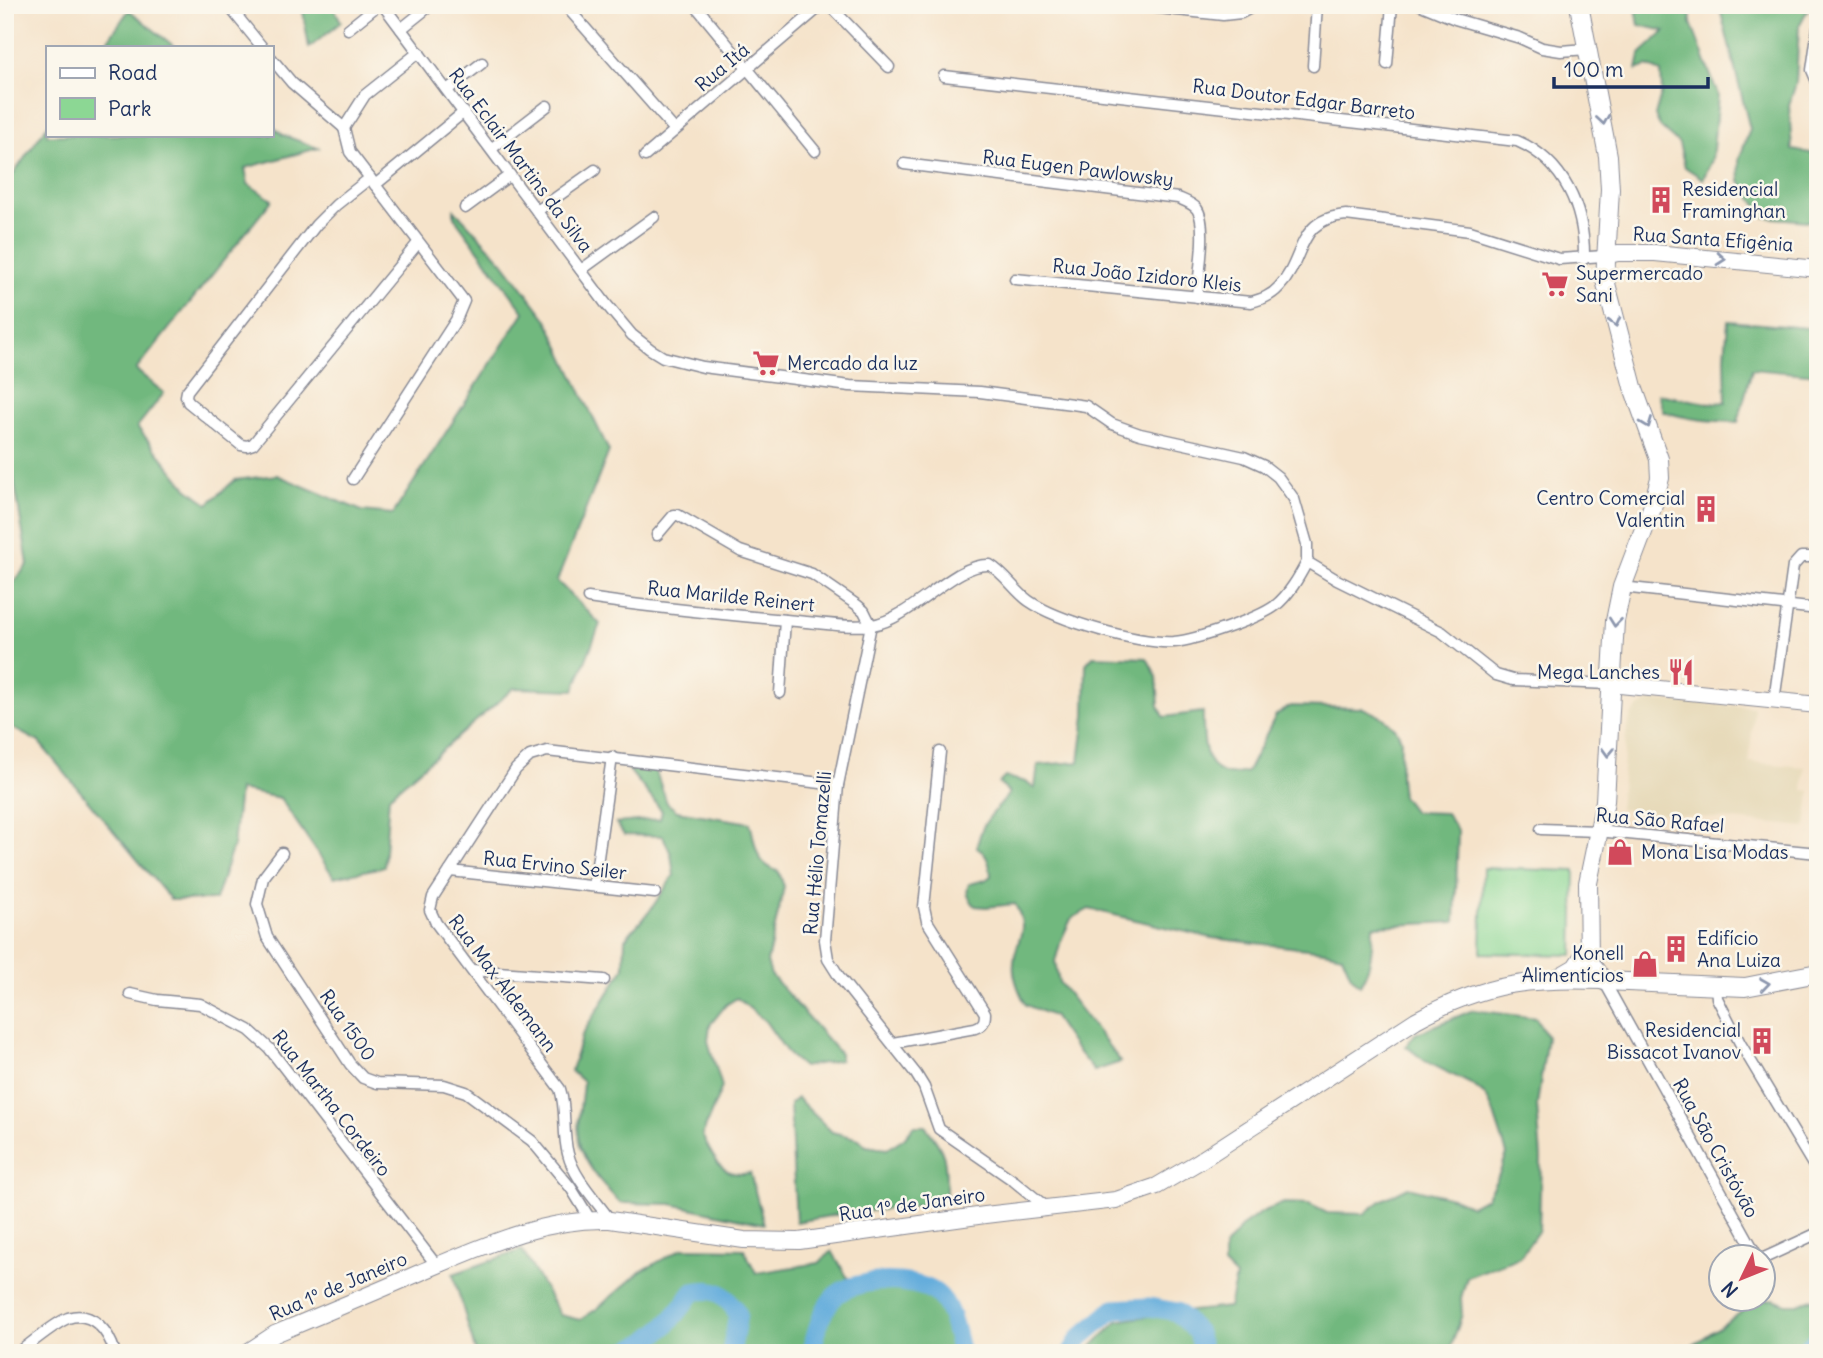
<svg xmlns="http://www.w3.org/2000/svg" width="1823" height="1358" font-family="Delius,sans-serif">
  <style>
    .built { fill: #e7daba }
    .green { fill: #8cd794; stroke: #548379; stroke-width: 2 }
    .forest { fill: #71b87e; stroke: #46746e; stroke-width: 2 }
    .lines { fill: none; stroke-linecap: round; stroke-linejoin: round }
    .river { stroke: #65addc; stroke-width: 19 }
    .street-casing { stroke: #888994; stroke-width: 13 }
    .secondary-casing { stroke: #888994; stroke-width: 18 }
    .primary-casing { stroke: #888994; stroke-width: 20 }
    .street { stroke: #fff; stroke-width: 10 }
    .secondary { stroke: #fff; stroke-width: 16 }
    .primary { stroke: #fff; stroke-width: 18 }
    .oneway { stroke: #8d97ae }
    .labels { text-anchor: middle; stroke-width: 5; stroke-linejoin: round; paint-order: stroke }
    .street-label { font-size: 19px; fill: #1b2f5e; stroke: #fbf7ec }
    .poi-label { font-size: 19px; fill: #1b2f5e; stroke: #fbf7ec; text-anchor: start }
  </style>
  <rect width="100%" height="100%" fill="#fbf7ec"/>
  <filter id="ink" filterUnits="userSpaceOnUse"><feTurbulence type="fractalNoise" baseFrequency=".0143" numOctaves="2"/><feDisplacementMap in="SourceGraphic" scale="14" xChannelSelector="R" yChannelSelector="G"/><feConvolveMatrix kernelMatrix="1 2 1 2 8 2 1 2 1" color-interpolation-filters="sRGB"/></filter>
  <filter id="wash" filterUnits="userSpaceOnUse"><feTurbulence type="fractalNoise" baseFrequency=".00686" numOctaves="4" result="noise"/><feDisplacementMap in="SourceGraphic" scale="28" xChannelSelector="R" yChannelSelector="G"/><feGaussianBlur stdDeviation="1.57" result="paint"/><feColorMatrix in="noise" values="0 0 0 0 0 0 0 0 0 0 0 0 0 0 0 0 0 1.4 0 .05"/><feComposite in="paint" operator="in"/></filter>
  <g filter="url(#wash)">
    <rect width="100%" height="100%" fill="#f5e3ca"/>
    <path class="built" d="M1651 701 1754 707 1749 762 1805 767 1803 790 1810 791 1806 827 1619 809 1627 727 1632 714 1638 708Z"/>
    <path class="green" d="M1483 868 1575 871 1573 955 1481 953Z"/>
    <g class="forest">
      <path d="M298 5H333L341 22 309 48 303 12Z"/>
      <path d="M1635 5H1690L1691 23 1718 95 1712 160 1703 179 1685 167 1679 144 1661 128 1655 116 1662 91 1661 72 1647 66 1637 70 1640 54 1665 31 1639 25Z"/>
      <path d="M1719 5H1810L1799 26 1796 83 1789 105 1792 150 1818 154V222L1765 217 1740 181 1739 160 1750 129Z"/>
      <path d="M129 10 175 47H103Z"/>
      <path d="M271 125 283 135 318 148 245 168 248 184 272 200 136 370 164 393 137 427 187 488 208 504 235 480 277 475 362 511 393 514 524 312 454 217V209L503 262 547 320 609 451 557 581 600 624 574 690 514 688 389 796 384 867 334 877 280 798 239 790 233 846 215 900H171L39 742 5 724V594L28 564 10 456 5 440V186L47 126V135H271Z"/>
      <path d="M1728 321 1818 329V375L1752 369 1738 422C1713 421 1687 420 1663 411L1658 394 1707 403 1726 402 1725 357Z"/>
      <path d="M1093 656 1147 658 1157 677 1159 706 1164 717 1203 712C1203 732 1201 771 1229 774 1235 775 1242 773 1247 772L1276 715 1291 706 1363 708 1384 718 1396 729 1401 739 1400 777 1402 796 1414 812 1446 813 1458 832 1455 922 1373 926C1372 949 1372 965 1360 985L1351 976 1342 955 1324 951 1212 938 1089 909 1071 919 1061 940 1055 962 1059 982 1121 1062 1094 1071 1074 1047 1053 1016 1026 1005C1019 992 1012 976 1014 962 1017 934 1030 933 1015 904L986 907 975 906C969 898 965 894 969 884L985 880 991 876C990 863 987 854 977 847 983 816 993 817 1009 793L999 783 1005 777 1026 782 1035 788 1038 765 1079 762 1085 716 1086 664Z"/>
      <path d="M640 764 656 772 667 803 677 811 750 823C757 847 753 862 779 872L784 887 767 962 771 975 840 1054V1060L803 1067 789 1055 765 1021 737 998 726 1005 710 1025 708 1041 722 1087 702 1135C713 1157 721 1179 750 1173L764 1224 671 1204 620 1203C605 1187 589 1170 581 1149 574 1129 582 1103 583 1082L571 1071 582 1035 624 968 625 939 649 912 674 875 671 854 663 836 624 835 616 823 660 819 662 811 629 770Z"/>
      <path d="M1473 1010 1536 1018 1547 1037 1537 1105 1541 1158 1539 1230 1520 1257 1467 1277 1461 1298 1462 1314 1449 1353H1085L1118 1321 1154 1315 1229 1307 1236 1277 1224 1265V1248L1242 1226 1262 1212 1284 1203 1309 1204 1327 1213 1364 1214 1382 1200 1408 1187 1456 1199 1471 1206 1486 1198 1497 1179 1507 1154 1492 1108 1486 1096 1473 1085 1425 1061 1406 1046 1415 1034Z"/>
      <path d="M797 1098 832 1132 859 1139 866 1146 887 1149 904 1138 914 1126H925C948 1154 946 1162 946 1197L924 1205 841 1214 796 1222 790 1104Z"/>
      <path d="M683 1248 744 1249 756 1273 819 1263 832 1251 857 1294C891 1277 930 1285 946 1320 951 1330 951 1342 953 1353H476L453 1274 522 1250 560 1315 580 1320 598 1308 640 1272Z"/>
      <path d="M1818 1297V1353H1681L1758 1301 1774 1299 1786 1304H1798Z"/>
    </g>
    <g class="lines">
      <g class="river">
        <path d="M620 1353C653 1344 674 1319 693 1292 717 1287 725 1293 738 1314L731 1353"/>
        <path d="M811 1353C816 1333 820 1314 833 1298 851 1277 915 1277 936 1293 952 1305 956 1335 961 1353"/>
        <path d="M1071 1353 1080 1338 1114 1309 1149 1307 1177 1312 1197 1332 1203 1353"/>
        <path d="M1802 1353 1818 1339"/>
      </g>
    </g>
  </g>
  <g filter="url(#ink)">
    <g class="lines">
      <defs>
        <g id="street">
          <path d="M228 5 262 47"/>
          <path d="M383 5 606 304 632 335 650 349 663 357 703 367 850 386 980 392 1072 404 1086 406 1112 424 1140 434 1244 457 1264 466 1278 477 1294 499 1307 544V562L1337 580 1442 632 1496 675 1513 680 1610 684"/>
          <path d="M565 5 674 129"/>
          <path d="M695 5 815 151"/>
          <path d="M829 5 889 67"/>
          <path d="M1131 5 1223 15 1241 13 1256 5"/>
          <path d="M1421 5 1455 19 1520 38 1542 48 1561 51 1587 49"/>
          <path d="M1818 28 1812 70 1818 84"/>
          <path d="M348 29 378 5"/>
          <path d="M401 29 431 5"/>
          <path d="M271 58 292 83 344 128"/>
          <path d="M1387 64 1392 5"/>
          <path d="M1313 66 1317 5"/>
          <path d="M944 76 1517 141C1564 161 1585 209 1584 259"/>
          <path d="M447 90 482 63"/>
          <path d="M344 128 350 152 464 301 456 320 353 479"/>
          <path d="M344 128 365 95 419 52"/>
          <path d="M491 149 547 106"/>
          <path d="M645 156 822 5"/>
          <path d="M904 164 1178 198C1185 201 1192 203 1197 209 1208 225 1198 277 1197 297"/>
          <path d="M370 178 336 205 316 225 187 391 186 396 188 402 241 445 247 446 253 444 418 243"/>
          <path d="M375 185 464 112"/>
          <path d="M465 208 510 175"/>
          <path d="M537 211 595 170"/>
          <path d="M581 270 654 217"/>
          <path d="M1015 279 1251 302C1262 299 1271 296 1279 287 1306 259 1295 219 1346 215L1470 231 1559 259 1604 256"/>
          <path d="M657 535 674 515H678L740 551 812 574 857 605 864 611 871 625"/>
          <path d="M1622 587 1818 609"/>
          <path d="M588 598C654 608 720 614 786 620 814 622 844 628 872 625 912 619 955 562 990 565 1005 574 1015 591 1029 601 1058 621 1139 644 1174 642 1196 640 1257 619 1275 606 1289 595 1299 577 1307 562"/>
          <path d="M871 625 838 785 825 940 828 959 840 978 916 1074 924 1087 939 1129 1014 1181 1046 1207"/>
          <path d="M780 693 785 620"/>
          <path d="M1774 701 1793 566 1801 557H1818"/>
          <path d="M1541 829 1598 831 1818 853"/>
          <path d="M282 853 263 878 257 904 267 937 350 1064 363 1078 377 1083 444 1085 466 1092 532 1141 571 1188 590 1219"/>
          <path d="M450 871 655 893"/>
          <path d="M594 886 612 757"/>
          <path d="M472 970 604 980"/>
          <path d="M1604 981 1757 1256"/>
          <path d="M1716 986 1717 998 1740 1043 1818 1173"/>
          <path d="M130 994 157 1000 200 1004 249 1030 269 1048 437 1266"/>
          <path d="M893 1043 975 1028C983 1025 985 1022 985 1013L927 921 924 907 940 752"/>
          <path d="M610 1220C596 1200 574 1178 568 1154 562 1133 567 1110 560 1089L436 923 430 910 433 897 516 769 530 756 547 751 838 785"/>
          <path d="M1764 1258 1818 1233"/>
          <path d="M18 1353C30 1344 55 1323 68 1318 93 1310 109 1332 115 1353"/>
        </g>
        <g id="secondary">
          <path d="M1604 256 1618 253H1655L1818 269"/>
          <path d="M1610 684 1818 705"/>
          <path d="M1556 978 1575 967 1587 949"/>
          <path d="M246 1353 275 1334C323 1314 371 1294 419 1273 481 1247 541 1218 610 1220L744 1240 799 1241 985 1215 1116 1200 1157 1186 1198 1162 1416 1020C1484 983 1529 978 1604 981"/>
        </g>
        <path id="primary" d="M1579 5 1608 156 1610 189 1605 280 1633 387 1659 459 1660 478 1652 508 1622 587 1615 621 1605 801 1588 883 1589 958 1592 966 1604 981 1745 987 1818 973"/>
      </defs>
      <use href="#street" class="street-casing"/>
      <use href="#secondary" class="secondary-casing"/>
      <use href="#primary" class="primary-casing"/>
      <use href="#street" class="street"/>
      <use href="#secondary" class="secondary"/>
      <use href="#primary" class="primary"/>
    </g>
    <defs><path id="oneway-chevron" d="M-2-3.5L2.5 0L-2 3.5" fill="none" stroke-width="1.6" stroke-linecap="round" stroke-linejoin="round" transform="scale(1.75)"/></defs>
    <g class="oneway">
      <use href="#oneway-chevron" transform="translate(1603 120) rotate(81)"/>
      <use href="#oneway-chevron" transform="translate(1721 259) rotate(5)"/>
      <use href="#oneway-chevron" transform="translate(1615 322) rotate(75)"/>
      <use href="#oneway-chevron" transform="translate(1647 423) rotate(69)"/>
      <use href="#oneway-chevron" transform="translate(1615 622) rotate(96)"/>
      <use href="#oneway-chevron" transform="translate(1608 752) rotate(92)"/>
      <use href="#oneway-chevron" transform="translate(1765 984) rotate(-8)"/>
    </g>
  </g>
  <defs>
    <symbol id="building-bare" viewBox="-9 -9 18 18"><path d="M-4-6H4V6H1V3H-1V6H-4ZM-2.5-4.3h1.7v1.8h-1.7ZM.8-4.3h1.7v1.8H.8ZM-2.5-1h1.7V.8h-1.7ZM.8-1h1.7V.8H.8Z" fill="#d1495b" stroke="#fbf7ec" stroke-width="2.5" paint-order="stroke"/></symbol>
    <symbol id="supermarket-bare" viewBox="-9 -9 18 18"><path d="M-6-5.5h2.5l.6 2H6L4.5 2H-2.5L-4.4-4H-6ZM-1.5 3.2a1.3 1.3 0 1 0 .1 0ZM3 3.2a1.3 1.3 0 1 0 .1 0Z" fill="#d1495b" stroke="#fbf7ec" stroke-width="2.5" paint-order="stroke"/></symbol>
    <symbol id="restaurant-bare" viewBox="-9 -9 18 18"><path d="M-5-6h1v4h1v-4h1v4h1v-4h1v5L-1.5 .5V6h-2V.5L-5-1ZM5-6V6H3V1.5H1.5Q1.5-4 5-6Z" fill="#d1495b" stroke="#fbf7ec" stroke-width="2.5" paint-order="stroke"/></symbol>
    <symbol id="shop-bare" viewBox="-9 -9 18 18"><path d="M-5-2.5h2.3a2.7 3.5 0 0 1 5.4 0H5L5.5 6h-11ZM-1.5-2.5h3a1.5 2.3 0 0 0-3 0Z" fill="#d1495b" stroke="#fbf7ec" stroke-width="2.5" paint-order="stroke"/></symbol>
  </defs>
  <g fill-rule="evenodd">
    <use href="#building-bare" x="1642" y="181" width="38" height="38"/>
    <use href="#supermarket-bare" x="1536" y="265" width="38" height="38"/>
    <use href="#supermarket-bare" x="747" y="344" width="38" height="38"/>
    <use href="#building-bare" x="1687" y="490" width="38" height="38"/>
    <use href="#restaurant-bare" x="1662" y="653" width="38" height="38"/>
    <use href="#shop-bare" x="1601" y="833" width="38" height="38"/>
    <use href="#building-bare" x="1657" y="930" width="38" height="38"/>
    <use href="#shop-bare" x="1626" y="945" width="38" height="38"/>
    <use href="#building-bare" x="1743" y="1022" width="38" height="38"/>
  </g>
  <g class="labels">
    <g class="street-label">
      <text transform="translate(722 67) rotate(-40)" y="7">Rua Itá</text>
      <text transform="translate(1304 99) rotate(7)" y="7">Rua Doutor Edgar Barreto</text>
      <text transform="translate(521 160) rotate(53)" y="7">Rua Eclair Martins da Silva</text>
      <text transform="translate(1078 168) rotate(7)" y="7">Rua Eugen Pawlowsky</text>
      <text transform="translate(1713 239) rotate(4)" y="7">Rua Santa Efigênia</text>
      <text transform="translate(1147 275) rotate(6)" y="7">Rua João Izidoro Kleis</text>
      <text transform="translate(731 596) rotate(6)" y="7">Rua Marilde Reinert</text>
      <text transform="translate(1660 820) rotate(5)" y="7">Rua São Rafael</text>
      <text transform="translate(817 853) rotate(-85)" y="7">Rua Hélio Tomazelli</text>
      <text transform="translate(555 865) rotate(6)" y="7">Rua Ervino Seiler</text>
      <text transform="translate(503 983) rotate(53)" y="7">Rua Max Aldemann</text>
      <text transform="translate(348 1025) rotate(55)" y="7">Rua 1500</text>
      <text transform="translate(332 1103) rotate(52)" y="7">Rua Martha Cordeiro</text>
      <text transform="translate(1716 1148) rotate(61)" y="7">Rua São Cristóvão</text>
      <text transform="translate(912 1204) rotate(-8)" y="7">Rua 1º de Janeiro</text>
      <text transform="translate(338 1286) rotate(-23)" y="7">Rua 1º de Janeiro</text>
    </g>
    <g class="poi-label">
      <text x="1682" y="196">Residencial<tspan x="1682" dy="22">Framinghan</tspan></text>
      <text x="1576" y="280">Supermercado<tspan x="1576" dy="22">Sani</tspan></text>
      <text x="787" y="370">Mercado da luz</text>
      <text x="1685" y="505" text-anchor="end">Centro Comercial<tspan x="1685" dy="22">Valentin</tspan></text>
      <text x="1660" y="679" text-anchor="end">Mega Lanches</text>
      <text x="1641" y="859">Mona Lisa Modas</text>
      <text x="1697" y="945">Edifício<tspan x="1697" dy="22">Ana Luiza</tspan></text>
      <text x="1624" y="960" text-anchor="end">Konell<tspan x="1624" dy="22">Alimentícios</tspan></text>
      <text x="1741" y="1037" text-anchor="end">Residencial<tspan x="1741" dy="22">Bissacot Ivanov</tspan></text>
    </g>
  </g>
  <rect width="1823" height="1358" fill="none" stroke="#fbf7ec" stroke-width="28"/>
  <rect x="46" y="46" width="228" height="91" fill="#fbf7ec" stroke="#a1a7b3" stroke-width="2"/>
  <rect x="60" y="68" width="35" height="10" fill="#ffffff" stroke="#a1a7b3" stroke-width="2"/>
  <text x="108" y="80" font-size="21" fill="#1b2f5e">Road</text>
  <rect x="60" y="98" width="35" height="21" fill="#8cd794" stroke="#a1a7b3" stroke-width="2"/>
  <text x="108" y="116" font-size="21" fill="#1b2f5e">Park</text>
  <g transform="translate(1742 1278) rotate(227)"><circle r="33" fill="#fbf7ec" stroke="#a1a7b3" stroke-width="2"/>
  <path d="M0-5L12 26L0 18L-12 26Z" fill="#d1495b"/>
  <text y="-10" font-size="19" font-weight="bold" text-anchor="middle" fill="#1b2f5e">N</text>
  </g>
  <path d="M1554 77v10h154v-10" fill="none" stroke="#1b2f5e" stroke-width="3.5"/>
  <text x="1564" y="77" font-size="21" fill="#1b2f5e" stroke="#fbf7ec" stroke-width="5" paint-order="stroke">100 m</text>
</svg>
